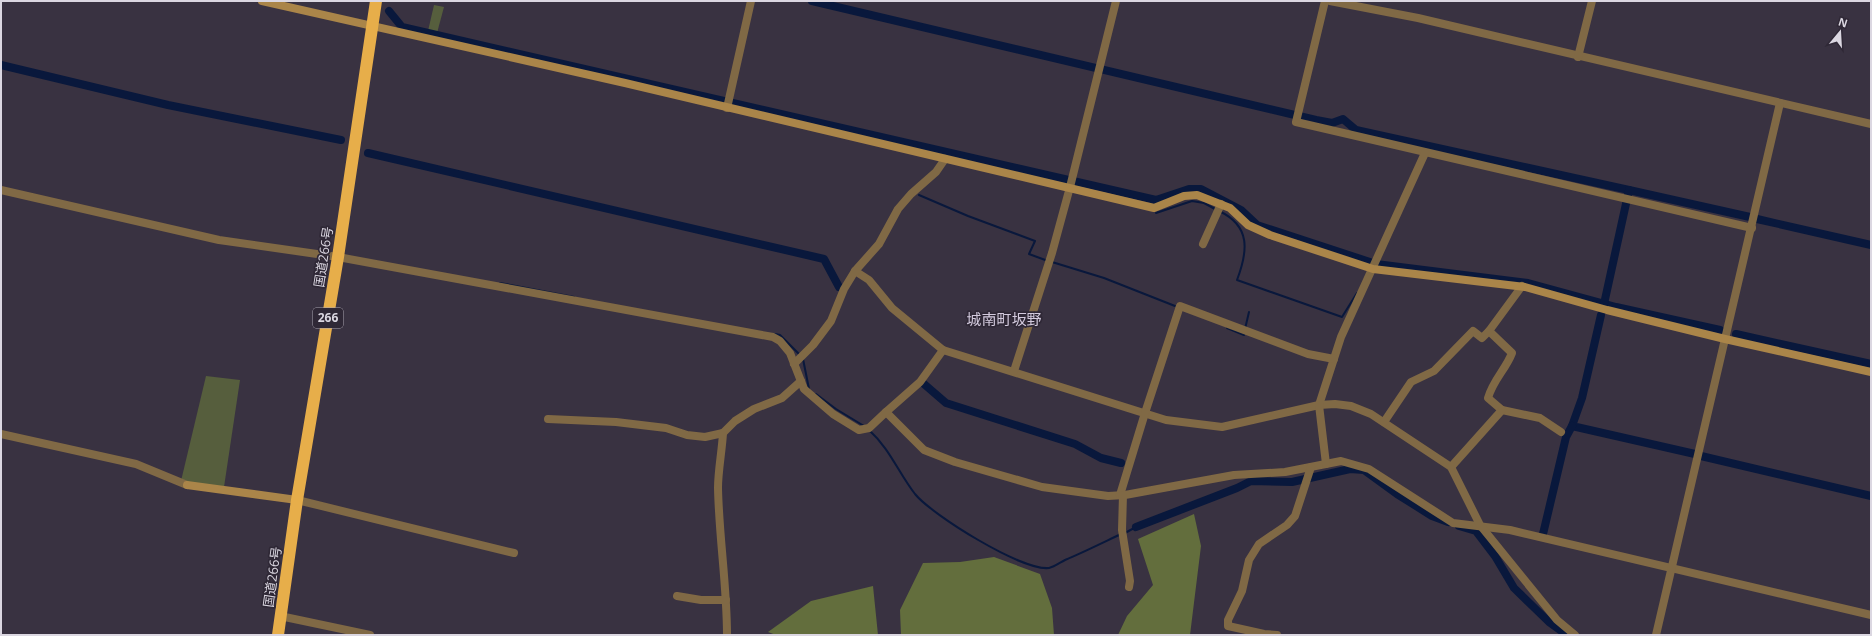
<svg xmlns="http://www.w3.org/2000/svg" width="1872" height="636" font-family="'Open Sans','Noto Sans JP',sans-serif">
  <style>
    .green { fill: #565e3d }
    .forest { fill: #636e3d }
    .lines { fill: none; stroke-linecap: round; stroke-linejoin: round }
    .stream { stroke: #09183c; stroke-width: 2 }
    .canal { stroke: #09183c; stroke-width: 8 }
    .street { stroke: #806945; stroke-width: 8 }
    .secondary { stroke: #aa8549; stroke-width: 8 }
    .highway { stroke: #e7ae4a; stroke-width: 12 }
    .labels { text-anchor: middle; stroke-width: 3.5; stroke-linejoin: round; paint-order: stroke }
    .shield { fill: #2f2836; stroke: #a7a2ae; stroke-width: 1 }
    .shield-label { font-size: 12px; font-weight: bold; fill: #dbd7e1 }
    .street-label { font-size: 13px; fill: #dbd7e1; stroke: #2f2836 }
    .quarter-label { font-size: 15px; fill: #d3cadd; stroke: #2f2836 }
  </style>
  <rect width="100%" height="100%" fill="#393241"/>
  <g class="green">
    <path d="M434 5 444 7 437 33 428 31Z"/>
    <path d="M206 376 240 380 224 487 181 481Z"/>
  </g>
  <g class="forest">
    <path d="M1194 514 1201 546 1190 635H1118L1127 616 1153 585 1138 539Z"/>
    <path d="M994 557 1040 574 1052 608 1054 635H901L900 610 923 563 960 562Z"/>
    <path d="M873 586 878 635H776L768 632 811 601Z"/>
  </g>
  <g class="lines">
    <g class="stream">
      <path d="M919 195 968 216 1035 241 1029 254 1048 261"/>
      <path d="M1219 211C1251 226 1248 251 1237 280L1342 317 1357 293"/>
      <path d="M1156 213 1192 201 1204 203 1215 209"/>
      <path d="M1052 262 1104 278 1175 306"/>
      <path d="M500 283 574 297"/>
      <path d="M1227 328 1244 335V333"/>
      <path d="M1245 329 1249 312"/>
      <path d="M775 334 780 335 800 355"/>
      <path d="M803 359 809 389"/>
      <path d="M816 394 836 409 864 426"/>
      <path d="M869 430C890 449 898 472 915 494 932 515 1022 571 1049 568 1054 567 1061 562 1065 560 1084 552 1102 543 1121 534"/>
      <path d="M1125 533 1136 527"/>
    </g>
    <g class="canal">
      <path d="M812 1 1316 120 1332 123 1343 119 1356 130 1629 190"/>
      <path d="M389 11 402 27 1156 200 1189 189H1201L1241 210 1257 225 1376 264 1528 283 1616 307 1720 330"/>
      <path d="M1 65 168 105 341 140"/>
      <path d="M368 153 824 259 839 287"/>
      <path d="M1757 219 1871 245"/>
      <path d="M1604 304 1629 190 1750 217"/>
      <path d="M1601 315 1582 398 1572 426 1695 454"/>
      <path d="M1736 334 1871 364"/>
      <path d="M924 384 946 403 1075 444 1101 458 1121 463"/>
      <path d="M1701 456 1871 496"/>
      <path d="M1459 526 1476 531 1495 556 1514 588 1549 622 1567 635"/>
      <path d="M1136 527 1237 488 1251 481 1292 482 1350 469 1364 470 1397 494 1432 516 1448 522"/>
      <path d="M1543 534 1566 437 1572 426"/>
    </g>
    <g class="street">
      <path d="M1325 1 1296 122 1752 228"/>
      <path d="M1330 1 1418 18 1871 124"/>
      <path d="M1578 57 1592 1"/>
      <path d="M727 108 751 1"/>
      <path d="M1 190 219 240 338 257 773 337 780 341 790 353 804 389 833 414 859 430 869 428 886 412 924 450 955 462 1042 487 1108 496 1125 495 1234 475 1285 472 1341 461 1369 469 1453 523 1510 530 1871 615"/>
      <path d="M1203 244 1221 204"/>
      <path d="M855 271 869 280 892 308 943 350 1166 420 1222 427 1319 405 1335 404 1351 406 1371 414 1451 467 1480 525 1557 620 1575 635"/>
      <path d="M1489 331 1522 286"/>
      <path d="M794 364 813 345 831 321 844 289 855 271 879 244 898 209 911 194 936 172 945 159"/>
      <path d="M1014 371 1052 253 1070 187 1116 1"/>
      <path d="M886 412 920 382 943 350"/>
      <path d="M548 419 616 422 666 428 687 435 705 437 723 433 735 421 754 409 782 398 801 381"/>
      <path d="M1384 422 1411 382 1434 371 1473 331 1482 338 1489 331 1512 353C1506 369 1493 380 1488 398L1502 410 1540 418 1561 432"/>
      <path d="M723 433C722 451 718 471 718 488 719 537 727 586 727 635"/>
      <path d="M1 434 136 464 187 485"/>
      <path d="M1326 464 1319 405 1341 337 1425 153"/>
      <path d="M1451 467 1502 410"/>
      <path d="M1120 495 1145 413 1180 306 1308 354 1334 359"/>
      <path d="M1123 495 1122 530 1130 581 1129 587"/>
      <path d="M297 500 514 553"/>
      <path d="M677 596 701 600H726"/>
      <path d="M280 616 370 635"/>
      <path d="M1277 635 1264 634 1228 626V620L1242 591 1249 560 1259 544 1287 525 1295 516 1311 467"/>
      <path d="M1656 635 1780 103"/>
    </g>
    <g class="secondary">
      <path d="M262 1 625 83 1154 208 1184 196 1197 195 1230 208 1248 225 1270 235 1373 269 1525 287 1607 310 1725 339 1871 372"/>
      <path d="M187 485 297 500"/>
    </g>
    <path class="highway" d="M278 635 297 500 338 257 376 1"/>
  </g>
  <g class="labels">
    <rect class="shield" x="313" y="308" width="30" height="20" rx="3"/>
    <g class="shield-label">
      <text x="328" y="322">266</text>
    </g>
    <g class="street-label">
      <text transform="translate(323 257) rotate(-81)" y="5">国道266号</text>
      <text transform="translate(272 577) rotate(-82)" y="5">国道266号</text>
    </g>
    <g class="quarter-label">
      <text x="1004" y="325">城南町坂野</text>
    </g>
  </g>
  <rect width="1872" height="636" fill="none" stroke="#dbd7e1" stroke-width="4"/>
  <g transform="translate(1840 32) rotate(18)" stroke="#2f2836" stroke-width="3" paint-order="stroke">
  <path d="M0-3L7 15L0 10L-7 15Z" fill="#dbd7e1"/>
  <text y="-6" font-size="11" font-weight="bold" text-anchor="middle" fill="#dbd7e1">N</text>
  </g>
</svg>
